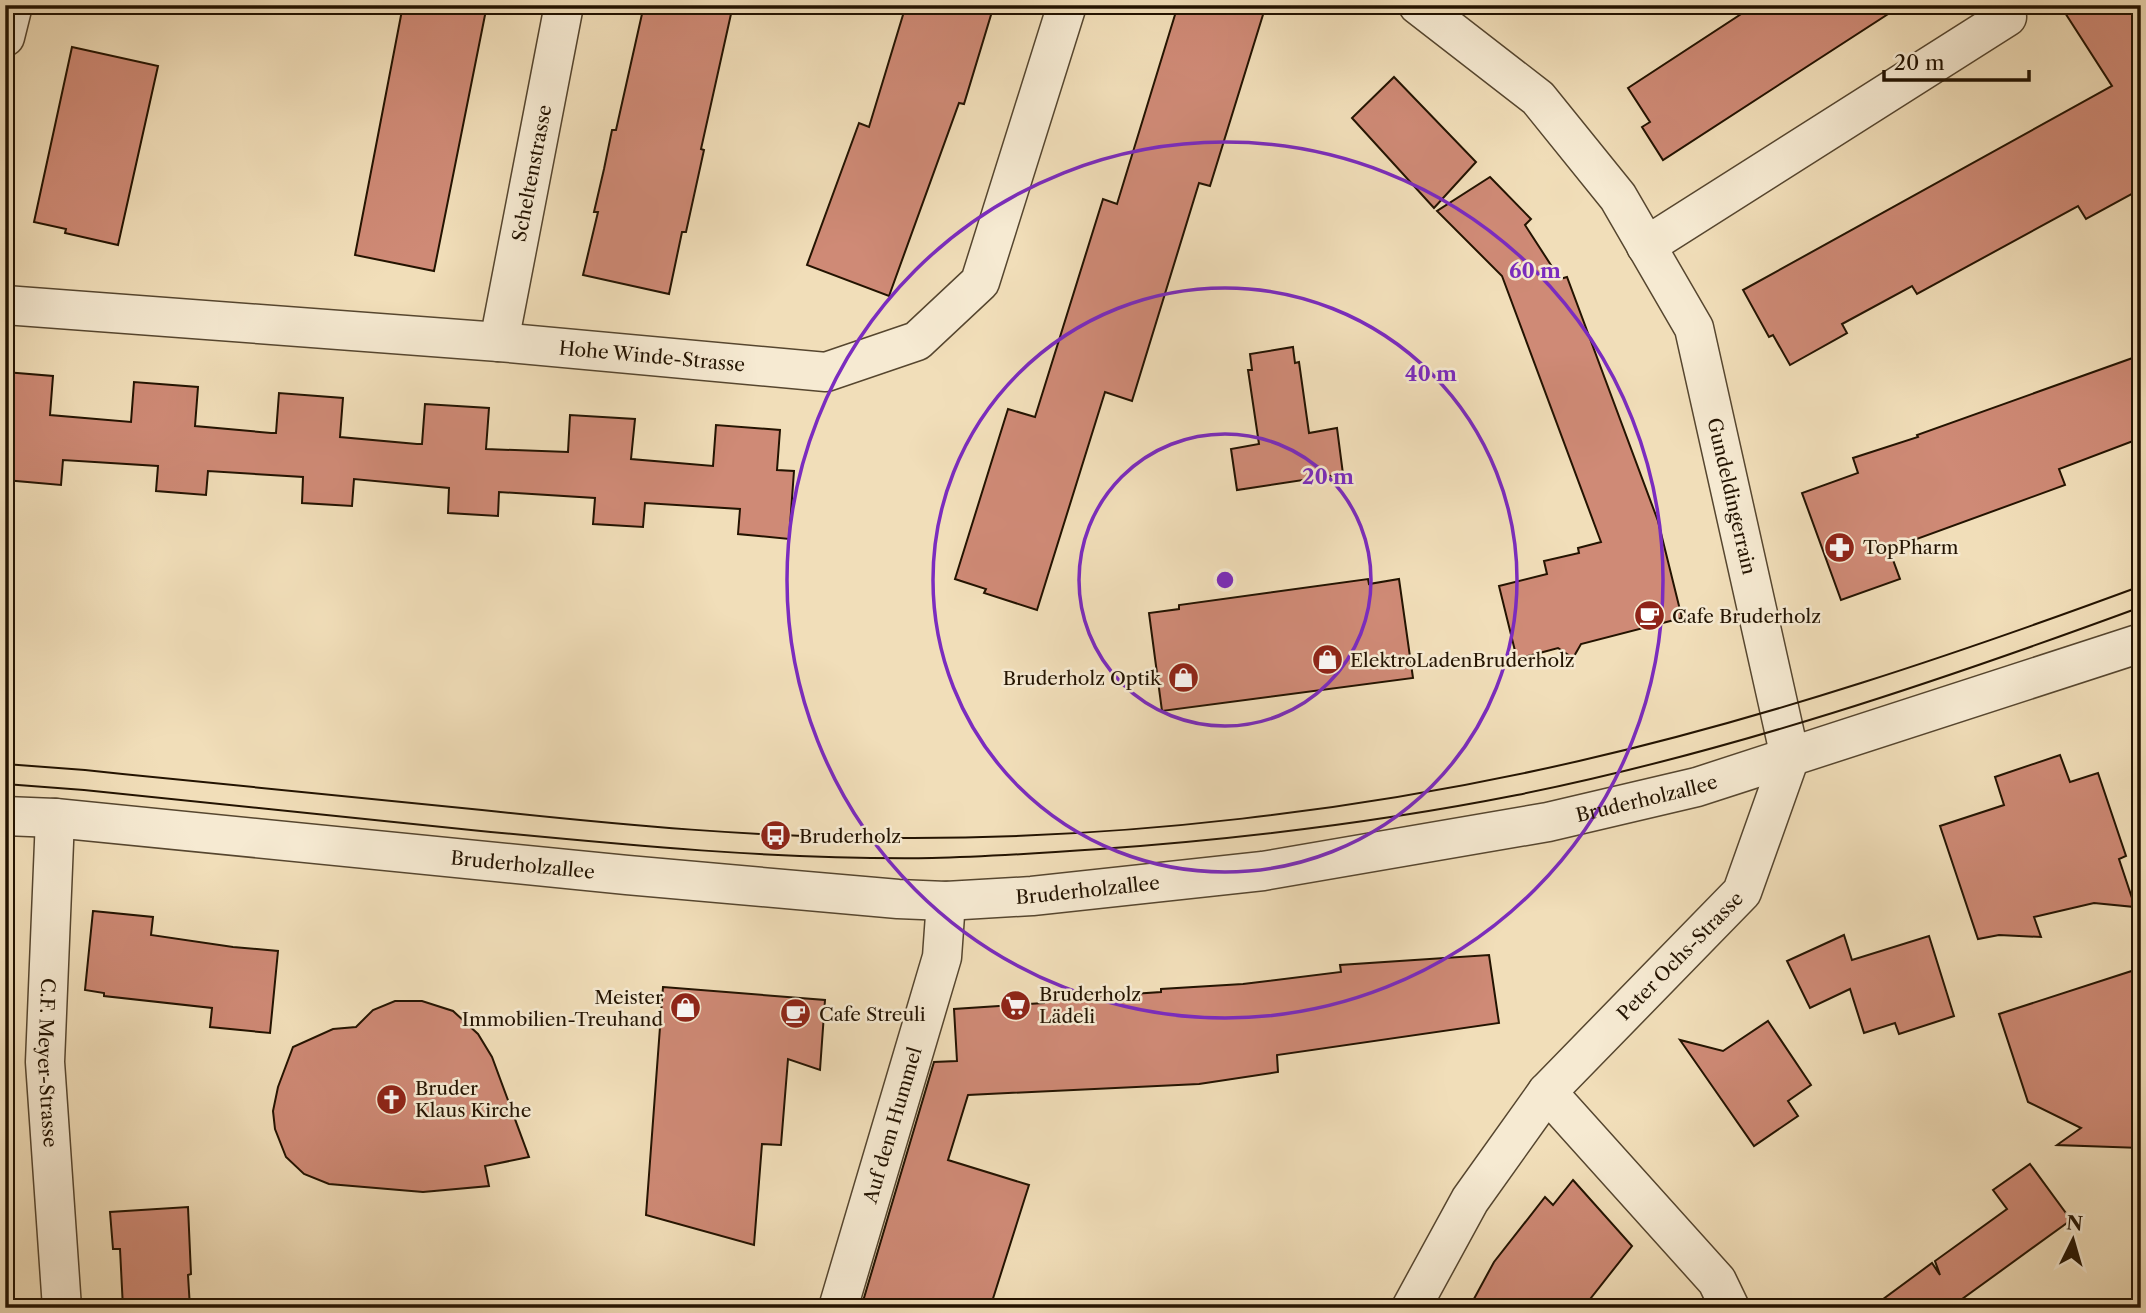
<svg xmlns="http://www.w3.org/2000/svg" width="2146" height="1313" font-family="'Libre Caslon Text',serif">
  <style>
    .building { fill: #cf8a76; stroke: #231301; stroke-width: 2 }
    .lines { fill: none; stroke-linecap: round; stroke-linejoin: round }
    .minor-casing { stroke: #56462f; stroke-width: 41 }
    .minor { stroke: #f6ead2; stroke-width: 38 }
    .tram { stroke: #231301; stroke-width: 2 }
    .ring { fill: none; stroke: #7b2cbf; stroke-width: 3.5 }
    .labels { text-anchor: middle; stroke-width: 5; stroke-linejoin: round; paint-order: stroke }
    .street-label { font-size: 19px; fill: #231301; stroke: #f6ead2 }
    .poi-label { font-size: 19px; fill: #231301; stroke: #f6ead2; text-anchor: start }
    .centre { fill: #7b2cbf; stroke: #f6ead2; stroke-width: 3.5 }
    .ring-label { font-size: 21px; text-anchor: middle; font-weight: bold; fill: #7b2cbf; stroke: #f6ead2; stroke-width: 5; stroke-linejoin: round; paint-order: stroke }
  </style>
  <rect width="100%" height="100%" fill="#f1deb9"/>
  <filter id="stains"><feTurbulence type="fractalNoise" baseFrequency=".00286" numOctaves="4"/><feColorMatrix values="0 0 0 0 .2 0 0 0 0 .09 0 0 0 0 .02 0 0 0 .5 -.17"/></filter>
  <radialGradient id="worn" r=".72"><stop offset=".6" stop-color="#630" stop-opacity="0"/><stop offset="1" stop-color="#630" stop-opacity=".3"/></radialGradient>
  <g class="building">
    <path d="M403 5H487L434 271 355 255Z"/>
    <path d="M644 5H733L701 149 704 150 686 232H682L669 294 583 275 598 212H594L604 169 612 130H616Z"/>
    <path d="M906 5H994L964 104 959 103 889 296 807 265 859 123 869 127Z"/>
    <path d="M1178 5H1266L1210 186 1199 183 1132 401 1105 392 1037 610 984 593 986 589 955 579 1008 409 1035 417 1103 199 1117 204Z"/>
    <path d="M1755 5H1902L1663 160 1642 127 1650 122 1628 88Z"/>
    <path d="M2060 5H2141V189L2086 219 2078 206 1917 294 1912 286 1842 324 1847 333 1790 365 1773 335 1769 337 1743 290 2112 86Z"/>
    <path d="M72 47 158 66 118 245 65 233 66 229 34 222Z"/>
    <path d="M1394 77 1476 162 1434 208 1352 118Z"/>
    <path d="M1490 177 1531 219 1525 225 1560 279 1567 277 1658 521 1682 618 1581 644 1573 658 1558 648 1517 659 1499 586 1547 574 1544 561 1579 553 1578 548 1601 542 1502 276 1437 211Z"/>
    <path d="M1293 347 1295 363 1299 362 1309 433 1337 428 1343 474 1237 490 1231 449 1259 444 1248 370H1252L1250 354Z"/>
    <path d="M2141 355V438L2059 469 2065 485 1889 549 1900 579 1841 600 1802 493 1858 473 1853 458 1918 437 1917 435Z"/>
    <path d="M5 372 53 376 50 415 131 422 134 382 198 387 195 426 271 433H276L279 393 343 398 340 437 417 444H422L425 404 489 408 486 449 568 452 570 415 635 419 631 459 713 466 716 425 780 430 777 470 794 471 789 539 738 534 740 509 645 503 643 527 593 524 595 498 499 492 498 516 448 513 449 488 354 479 352 506 302 503 303 477 208 471 206 495 156 491 158 466 63 460 61 485 5 480Z"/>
    <path d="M1368 579 1369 584 1399 579 1413 678 1162 711 1149 613 1179 609V605Z"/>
    <path d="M2060 755 2070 782 2098 773 2126 856 2119 859 2135 907 2094 903 2034 917 2041 937 1999 935 1978 939 1940 826 2004 805 1995 777Z"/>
    <path d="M93 911 153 917 151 935 233 947 278 951 270 1033 210 1027 212 1008 104 996V993L85 990Z"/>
    <path d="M1844 935 1852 960 1929 936 1954 1016 1899 1034 1895 1023 1864 1033 1850 989 1810 1008 1787 961Z"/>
    <path d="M1489 955 1499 1023 1277 1055 1278 1072 1199 1084 968 1095 948 1160 1029 1185 990 1308H861L934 1062 957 1061 954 1009 1044 1003V1000L1161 992V989L1243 984 1341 972 1340 965Z"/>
    <path d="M2141 968V1148L2057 1145 2081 1128 2028 1102 1999 1014Z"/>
    <path d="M663 987 825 1000 820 1070 788 1059 781 1145 762 1144 754 1245 646 1215Z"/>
    <path d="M395 1001H422L453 1011 478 1034 492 1057 529 1157 485 1166 489 1186 423 1192 329 1184 304 1174 286 1157 275 1129 273 1111 278 1087 293 1047 333 1029 356 1027 373 1010Z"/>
    <path d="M1768 1021 1811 1085 1788 1101 1798 1116 1754 1146 1680 1040 1723 1051Z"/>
    <path d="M2030 1164 2071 1220 1958 1302 1962 1308H1871L1932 1263 1940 1275 1935 1261 2007 1209 1993 1190Z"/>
    <path d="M1573 1180 1632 1246 1583 1308H1469L1494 1262 1545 1197 1553 1205Z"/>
    <path d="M188 1207 191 1274 188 1275 190 1308H123L120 1249H113L110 1212Z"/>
  </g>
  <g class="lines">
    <defs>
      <g id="minor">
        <path d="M5 37 13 5"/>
        <path d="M1646 246 2007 17"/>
        <path id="s1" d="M5 305 499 342 826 372 917 341 980 282 1067 5"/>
        <path id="s2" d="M499 342 564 5"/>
        <path id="s3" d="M5 816 55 818 627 875 898 899 946 901 1032 896 1263 871 1548 822 1697 787 2141 643"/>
        <path id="s4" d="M55 818 45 1062 62 1308"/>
        <path d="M1547 1092 1717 1281 1730 1308"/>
        <path id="s5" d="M838 1308 942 957 946 901"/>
        <path id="s6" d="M1411 1308 1470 1200 1547 1092 1742 892 1790 757 1694 328 1618 197 1538 98 1418 5"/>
      </g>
    </defs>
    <use href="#minor" class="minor-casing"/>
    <use href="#minor" class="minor"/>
    <g class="tram">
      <path d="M5 764 85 770C217 784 349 797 482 810 622 825 761 838 901 838 1124 839 1362 811 1579 761 1770 717 1957 654 2141 586"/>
      <path d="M5 784 84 790C213 803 342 816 471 830 624 845 778 860 932 858 988 857 1044 853 1100 849 1240 839 1380 822 1517 795 1730 752 1937 682 2141 607"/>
    </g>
  </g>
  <g class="ring">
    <circle cx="1225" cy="580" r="146"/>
    <circle cx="1225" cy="580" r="292"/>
    <circle cx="1225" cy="580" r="438"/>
  </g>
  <defs>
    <symbol id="pharmacy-disc" viewBox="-11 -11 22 22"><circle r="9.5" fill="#8f2418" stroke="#f6ead2"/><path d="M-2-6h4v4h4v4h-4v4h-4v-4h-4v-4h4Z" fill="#fff"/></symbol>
    <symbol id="cafe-disc" viewBox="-11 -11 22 22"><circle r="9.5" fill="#8f2418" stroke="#f6ead2"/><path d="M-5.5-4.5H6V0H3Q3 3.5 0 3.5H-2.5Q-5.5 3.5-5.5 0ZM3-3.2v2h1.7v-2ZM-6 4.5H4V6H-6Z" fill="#fff"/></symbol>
    <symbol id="shop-disc" viewBox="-11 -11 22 22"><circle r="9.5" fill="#8f2418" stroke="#f6ead2"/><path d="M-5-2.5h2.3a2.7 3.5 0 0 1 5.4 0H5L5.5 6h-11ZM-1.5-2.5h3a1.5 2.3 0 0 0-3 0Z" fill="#fff"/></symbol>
    <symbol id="bus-disc" viewBox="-11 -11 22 22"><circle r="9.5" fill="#8f2418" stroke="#f6ead2"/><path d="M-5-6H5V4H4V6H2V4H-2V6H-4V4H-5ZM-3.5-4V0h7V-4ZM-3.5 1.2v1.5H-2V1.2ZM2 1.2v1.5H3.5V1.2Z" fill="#fff"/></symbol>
    <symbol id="supermarket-disc" viewBox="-11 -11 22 22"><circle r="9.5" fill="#8f2418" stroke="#f6ead2"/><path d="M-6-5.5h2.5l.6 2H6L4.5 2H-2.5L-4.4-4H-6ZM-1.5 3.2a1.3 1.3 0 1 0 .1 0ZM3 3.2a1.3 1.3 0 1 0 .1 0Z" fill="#fff"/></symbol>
    <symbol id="church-disc" viewBox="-11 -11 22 22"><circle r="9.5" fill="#8f2418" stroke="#f6ead2"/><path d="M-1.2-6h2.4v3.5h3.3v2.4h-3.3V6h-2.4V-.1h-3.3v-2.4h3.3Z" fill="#fff"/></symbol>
  </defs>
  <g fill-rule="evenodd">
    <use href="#pharmacy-disc" x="1822" y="530" width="35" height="35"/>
    <use href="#cafe-disc" x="1632" y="598" width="35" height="35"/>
    <use href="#shop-disc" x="1310" y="642" width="35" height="35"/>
    <use href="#shop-disc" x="1166" y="660" width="35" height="35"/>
    <use href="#bus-disc" x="758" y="818" width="35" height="35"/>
    <use href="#supermarket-disc" x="998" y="988" width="35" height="35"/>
    <use href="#shop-disc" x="668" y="990" width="35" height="35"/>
    <use href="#cafe-disc" x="778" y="996" width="35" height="35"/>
    <use href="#church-disc" x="374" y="1082" width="35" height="35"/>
  </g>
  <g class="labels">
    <g class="street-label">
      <text dy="7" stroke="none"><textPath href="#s2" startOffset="172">Scheltenstrasse</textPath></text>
      <text dy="7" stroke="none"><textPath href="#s1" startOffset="649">Hohe Winde-Strasse</textPath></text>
      <text transform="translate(1732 496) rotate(77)" y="7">Gundeldingerrain</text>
      <text dy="7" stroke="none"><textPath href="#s3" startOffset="1654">Bruderholzallee</textPath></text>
      <text dy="7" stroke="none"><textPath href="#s3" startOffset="520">Bruderholzallee</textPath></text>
      <text dy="7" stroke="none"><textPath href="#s3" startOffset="1087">Bruderholzallee</textPath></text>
      <text dy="7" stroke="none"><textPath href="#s6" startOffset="446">Peter Ochs-Strasse</textPath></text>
      <text dy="7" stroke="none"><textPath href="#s4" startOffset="245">C.F. Meyer-Strasse</textPath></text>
      <text dy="7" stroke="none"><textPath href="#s5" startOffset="191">Auf dem Hummel</textPath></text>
    </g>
    <g class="poi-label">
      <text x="1863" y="554">TopPharm</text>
      <text x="1672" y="623">Cafe Bruderholz</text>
      <text x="1350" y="667">ElektroLadenBruderholz</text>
      <text x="1161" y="685" text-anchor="end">Bruderholz Optik</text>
      <text x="799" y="843">Bruderholz</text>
      <text x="1039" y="1001">Bruderholz<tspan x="1039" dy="22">Lädeli</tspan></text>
      <text x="663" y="1004" text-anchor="end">Meister<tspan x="663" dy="22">Immobilien-Treuhand</tspan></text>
      <text x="819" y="1021">Cafe Streuli</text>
      <text x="415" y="1095">Bruder<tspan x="415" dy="22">Klaus Kirche</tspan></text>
    </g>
  </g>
  <circle cx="1225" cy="580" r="10" class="centre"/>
  <g class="ring-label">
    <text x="1535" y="278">60 m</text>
    <text x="1431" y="381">40 m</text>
    <text x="1328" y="484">20 m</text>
  </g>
  <rect width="2146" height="1313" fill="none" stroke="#f1deb9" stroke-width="28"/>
  <rect x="7" y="7" width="2132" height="1299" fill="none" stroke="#231301" stroke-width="3.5"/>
  <rect x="14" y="14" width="2118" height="1285" fill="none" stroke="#231301" stroke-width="2"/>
  <g transform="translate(2073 1240) rotate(5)" stroke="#f6ead2" stroke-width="5" paint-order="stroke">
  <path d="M0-5L12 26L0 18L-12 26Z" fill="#231301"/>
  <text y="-10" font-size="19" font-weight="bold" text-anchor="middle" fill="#231301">N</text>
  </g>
  <path d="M1884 70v10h145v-10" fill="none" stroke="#231301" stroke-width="3.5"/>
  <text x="1894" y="70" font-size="21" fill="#231301" stroke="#f6ead2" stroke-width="5" paint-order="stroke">20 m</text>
  <rect width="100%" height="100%" filter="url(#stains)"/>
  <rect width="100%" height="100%" fill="url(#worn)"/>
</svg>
